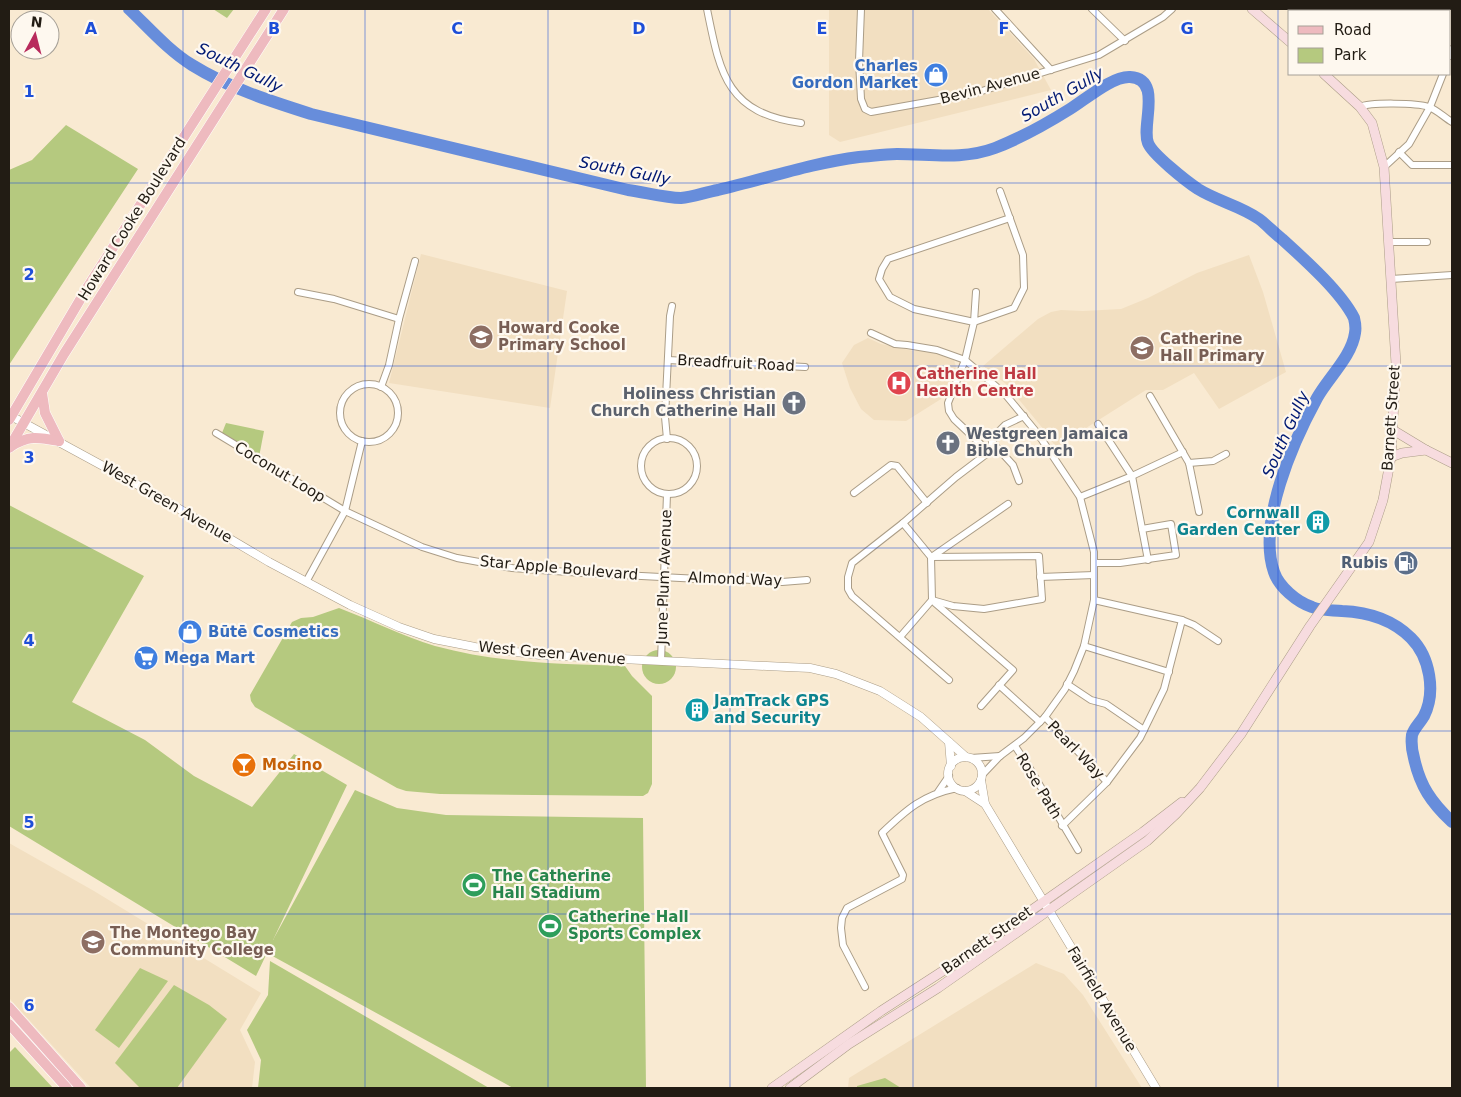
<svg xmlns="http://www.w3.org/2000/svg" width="1461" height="1097" font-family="'DejaVu Sans',sans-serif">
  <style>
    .built { fill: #f2dfc1 }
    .green { fill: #b5c97f }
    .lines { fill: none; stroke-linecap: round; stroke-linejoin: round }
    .river { stroke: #678ddb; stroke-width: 12 }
    .minor-casing { stroke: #ab9d87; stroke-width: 8 }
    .tertiary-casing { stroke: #ab9d87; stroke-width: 9 }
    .secondary-casing { stroke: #ab9d87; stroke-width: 10 }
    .primary-casing { stroke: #fff; stroke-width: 11 }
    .minor { stroke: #fff; stroke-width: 6 }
    .tertiary { stroke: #fff; stroke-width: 8 }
    .secondary { stroke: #f7dcdf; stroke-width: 9 }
    .primary { stroke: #eebabf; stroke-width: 10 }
    .grid { fill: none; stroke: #1d4ed8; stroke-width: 1; stroke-opacity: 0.55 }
    .labels { text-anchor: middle; stroke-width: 4.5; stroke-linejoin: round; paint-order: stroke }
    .shop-label { font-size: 15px; font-weight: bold; fill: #366cbe; stroke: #fef8ef; text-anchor: start }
    .street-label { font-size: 15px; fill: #221c14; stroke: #fef8ef }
    .education-label { font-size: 15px; font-weight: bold; fill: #785e54; stroke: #fef8ef; text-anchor: start }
    .health-label { font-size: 15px; font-weight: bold; fill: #be3a42; stroke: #fef8ef; text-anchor: start }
    .worship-label { font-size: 15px; font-weight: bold; fill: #5b616d; stroke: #fef8ef; text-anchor: end }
    .culture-label { font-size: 15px; font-weight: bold; fill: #0d838f; stroke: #fef8ef; text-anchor: end }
    .service-label { font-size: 15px; font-weight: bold; fill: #4e5e75; stroke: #fef8ef; text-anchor: end }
    .food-label { font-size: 15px; font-weight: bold; fill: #c56008; stroke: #fef8ef; text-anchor: start }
    .leisure-label { font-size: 15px; font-weight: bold; fill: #27864d; stroke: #fef8ef; text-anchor: start }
    .water-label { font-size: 16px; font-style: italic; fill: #001973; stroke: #fef8ef }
    .grid-label { font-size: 16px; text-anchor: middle; font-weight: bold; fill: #1d4ed8; stroke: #fef8ef; stroke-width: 4.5; stroke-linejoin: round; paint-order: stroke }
  </style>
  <rect width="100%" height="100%" fill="#f9ead2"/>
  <g class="built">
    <path d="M829 9H988L1034 59 1051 90 840 142 829 135Z"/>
    <path d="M421 254 567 291 550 408 389 383Z"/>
    <path d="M1249 255 1263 292 1286 372 1219 409 1194 373 1163 390H1146L1056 447 1040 425 1006 384 983 366 1038 319 1051 312 1061 310 1083 311 1121 309 1148 298 1197 273Z"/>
    <path d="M868 338 881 344 914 351 930 349 948 354 954 360 956 367 941 399 906 421 874 420 861 409 850 388 842 363 854 345Z"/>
    <path d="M9 843 94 891 261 993 240 1030 255 1062 252 1088H91L9 998Z"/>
    <path d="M1036 963 1064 974 1083 995 1142 1088H848L849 1078Z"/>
  </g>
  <g class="green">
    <path d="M213 9H234L227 18Z"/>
    <path d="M66 125 138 169 9 365V170L32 160Z"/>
    <path d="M226 423 264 431 259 457 222 433Z"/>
    <path d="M9 505 144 576 72 702 145 740 194 776 252 807 294 754 347 785 273 940 355 790 397 808 446 815 643 818 646 1088H513L267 953 256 976 9 826Z"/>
    <path d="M339 608C371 620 402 636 435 646 497 663 561 664 625 666L632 676 652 696V784L648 793 643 796 440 794 406 791 397 788 255 707 251 701 250 695 292 622 301 618 313 617Z"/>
    <circle cx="659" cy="667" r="17"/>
    <path d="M270 961 489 1088H258L261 1060 247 1030 268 995Z"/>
    <path d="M140 968 168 981 119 1048 95 1030Z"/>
    <path d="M174 985 209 1005 227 1019 177 1088H140L115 1063Z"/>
    <path d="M15 1047 53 1088H9V1053Z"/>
    <path d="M885 1078 901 1088H857V1086Z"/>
  </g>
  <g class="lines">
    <path class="river" d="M129 9C149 28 169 51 192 65 229 88 270 101 311 114L628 190C644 192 665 198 681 198 693 197 706 192 718 190 765 179 812 163 859 157 872 156 885 154 897 154 931 154 963 160 995 148 1021 138 1046 124 1070 109 1085 100 1112 76 1130 77 1163 79 1141 125 1148 143 1152 154 1186 181 1198 189 1217 201 1241 206 1259 219 1267 225 1274 233 1282 239 1304 259 1341 292 1354 318 1355 322 1356 328 1355 333 1352 356 1328 378 1317 398 1293 442 1257 523 1274 572 1279 587 1297 602 1312 607 1320 611 1332 610 1342 611 1367 612 1392 619 1411 638 1430 657 1436 692 1424 716 1420 723 1414 728 1412 735 1411 743 1412 751 1414 758 1420 786 1431 802 1452 822"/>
    <defs>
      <g id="minor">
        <path d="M707 9C720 73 726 113 801 123"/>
        <path d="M861 9 859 61 861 99 865 109 871 112 972 94 1099 55 1163 17 1172 9"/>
        <path d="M995 9 1051 70"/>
        <path d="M1092 9 1125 41"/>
        <path d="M1442 9 1446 11"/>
        <path d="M1450 56 1452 49"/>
        <path d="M1360 107C1370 102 1417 103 1429 107 1437 110 1445 118 1452 122"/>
        <path d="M1399 152 1412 165H1452"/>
        <path d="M1384 167 1409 144 1430 107 1443 74"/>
        <path d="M1389 242H1427"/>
        <path d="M1391 279 1452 275"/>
        <path d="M298 292 334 299 399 319"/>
        <path d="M976 292 974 322 1014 308 1024 288 1023 255 1000 191"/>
        <path d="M871 333 895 344 907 345 937 350 965 360 1005 394 1038 434 1080 497 1094 552V600L1084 646 1074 671 1065 689 1045 717 1024 738 1000 756 982 775"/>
        <path d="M668 360 805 367"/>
        <circle cx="369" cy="413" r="29"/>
        <path d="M381 387 389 365 399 319 415 261"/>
        <path d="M1150 396 1189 463 1199 512"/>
        <path d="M1098 424 1132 476 1148 560"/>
        <path d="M216 433 345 511 422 547 457 558 512 568 583 573 700 579H735L782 582 807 580"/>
        <circle cx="669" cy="466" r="28"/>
        <path d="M667 439 665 417 670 316 672 306"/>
        <path d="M992 442 1013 465 1019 481"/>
        <path d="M989 452 954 419 949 411 948 403 965 360 974 322 914 309 890 297 879 279 882 269 888 259 1010 218"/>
        <path d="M1189 463 1213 461 1226 454"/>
        <path d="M854 493 891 465 897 466 927 503"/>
        <path d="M1080 497 1132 476 1183 452"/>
        <path d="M933 556 1008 504"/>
        <path d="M931 557 1039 556 1042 599 984 609 953 606 932 600"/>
        <path d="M1094 563H1120L1176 555 1171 524 1142 529"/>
        <path d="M1040 577 1094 575"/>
        <path d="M306 582 345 511 362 441"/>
        <path d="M1094 600 1182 620 1194 625 1218 641"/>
        <path d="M935 603 1013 670 981 706"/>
        <path d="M900 637 932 600 931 557 903 523"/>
        <path d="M1084 646 1169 672"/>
        <path d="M661 661 667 494"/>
        <path d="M949 680 852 596 848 589V577L852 563 903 523 956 477 989 452 995 435 1005 425 1024 416"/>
        <path d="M1067 684 1091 700 1106 704 1144 730"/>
        <path d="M999 685 1040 722"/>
        <path d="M1045 717 1107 782"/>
        <path d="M1015 746 1029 767 1078 850"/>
        <path d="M971 758 1000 756"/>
        <path d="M938 792 949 776"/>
        <path d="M1062 826 1107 782 1140 738 1164 689 1182 620"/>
        <path d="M865 987 843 945 841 928 842 918 847 908 902 879 903 875 882 833C907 809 923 795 957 788"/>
      </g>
      <g id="tertiary">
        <path d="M11 416 149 491 269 562 350 605 399 627 434 639 475 647 540 655 787 667 810 668 836 674 880 691 921 717 966 757"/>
        <path d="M949 742 951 766"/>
        <circle cx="965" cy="774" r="17"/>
        <path d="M981 780 985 804 1156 1088"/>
        <path d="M965 791 985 804"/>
      </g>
      <g id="secondary">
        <path d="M1252 9 1290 42"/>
        <path d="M1393 430 1426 450 1452 463"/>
        <path d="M1391 457 1402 453 1426 450"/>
        <path d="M772 1088 881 1011 966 956 1143 832 1182 802"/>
        <path d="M790 1088 849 1044 938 988 1147 841 1176 814 1200 788 1241 734 1310 626 1369 542 1383 500 1391 457 1396 364 1384 167 1372 123 1360 107 1324 74"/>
      </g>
      <g id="primary">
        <path d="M42 393 45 413 59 441"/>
        <path d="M9 420 87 288 266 9"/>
        <path d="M10 447C28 435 38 437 59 441"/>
        <path d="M9 448 64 354 284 9"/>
        <path d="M9 1007 81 1088"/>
        <path d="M9 1024 67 1088"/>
      </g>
    </defs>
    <use href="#minor" class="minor-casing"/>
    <use href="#tertiary" class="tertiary-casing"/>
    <use href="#secondary" class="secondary-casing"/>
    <use href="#primary" class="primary-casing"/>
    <use href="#minor" class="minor"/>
    <use href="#tertiary" class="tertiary"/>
    <use href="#secondary" class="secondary"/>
    <use href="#primary" class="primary"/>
  </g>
  <path class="grid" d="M183 9V1088M365 9V1088M548 9V1088M730 9V1088M913 9V1088M1096 9V1088M1278 9V1088M9 183H1452M9 366H1452M9 548H1452M9 731H1452M9 914H1452"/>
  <defs>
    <symbol id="shop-disc" viewBox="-11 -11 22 22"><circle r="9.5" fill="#3f7fe0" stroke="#fef8ef"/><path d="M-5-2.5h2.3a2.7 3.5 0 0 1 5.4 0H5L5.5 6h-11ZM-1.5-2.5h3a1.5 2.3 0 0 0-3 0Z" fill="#fff"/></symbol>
    <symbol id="school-disc" viewBox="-11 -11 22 22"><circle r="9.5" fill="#8d6e63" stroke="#fef8ef"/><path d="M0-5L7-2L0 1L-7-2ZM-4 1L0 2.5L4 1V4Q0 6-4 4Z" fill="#fff"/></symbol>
    <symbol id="hospital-disc" viewBox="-11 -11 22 22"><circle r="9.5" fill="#e0444e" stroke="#fef8ef"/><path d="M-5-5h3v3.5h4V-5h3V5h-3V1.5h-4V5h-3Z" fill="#fff"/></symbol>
    <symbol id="church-disc" viewBox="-11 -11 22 22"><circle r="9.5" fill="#6b7280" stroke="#fef8ef"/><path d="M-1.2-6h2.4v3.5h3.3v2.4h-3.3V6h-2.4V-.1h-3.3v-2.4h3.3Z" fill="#fff"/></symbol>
    <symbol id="building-disc" viewBox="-11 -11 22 22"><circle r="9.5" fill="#0f9aa8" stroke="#fef8ef"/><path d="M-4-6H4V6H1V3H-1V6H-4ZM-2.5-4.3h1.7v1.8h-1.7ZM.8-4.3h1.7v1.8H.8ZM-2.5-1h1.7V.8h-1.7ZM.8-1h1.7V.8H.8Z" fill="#fff"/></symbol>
    <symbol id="fuel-disc" viewBox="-11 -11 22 22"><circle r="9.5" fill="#5c6f8a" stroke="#fef8ef"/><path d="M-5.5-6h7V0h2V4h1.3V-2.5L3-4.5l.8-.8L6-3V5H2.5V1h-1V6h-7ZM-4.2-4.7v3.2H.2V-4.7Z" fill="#fff"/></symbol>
    <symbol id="supermarket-disc" viewBox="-11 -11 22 22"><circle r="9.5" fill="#3f7fe0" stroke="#fef8ef"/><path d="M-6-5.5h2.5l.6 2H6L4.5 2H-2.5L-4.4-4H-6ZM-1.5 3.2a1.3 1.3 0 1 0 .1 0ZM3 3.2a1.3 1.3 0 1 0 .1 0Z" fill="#fff"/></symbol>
    <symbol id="bar-disc" viewBox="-11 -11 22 22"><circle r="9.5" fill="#e8710a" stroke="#fef8ef"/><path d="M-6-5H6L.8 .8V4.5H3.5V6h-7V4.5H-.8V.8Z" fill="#fff"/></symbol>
    <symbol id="stadium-disc" viewBox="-11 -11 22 22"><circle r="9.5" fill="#2e9e5b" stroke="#fef8ef"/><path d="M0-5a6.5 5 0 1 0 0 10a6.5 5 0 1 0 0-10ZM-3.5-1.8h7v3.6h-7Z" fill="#fff"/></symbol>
    <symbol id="university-disc" viewBox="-11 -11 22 22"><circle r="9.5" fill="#8d6e63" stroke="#fef8ef"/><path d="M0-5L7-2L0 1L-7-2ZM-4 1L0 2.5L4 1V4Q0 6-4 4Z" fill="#fff"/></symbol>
  </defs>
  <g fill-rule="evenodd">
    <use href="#shop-disc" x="922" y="61" width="28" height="28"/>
    <use href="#school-disc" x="467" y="323" width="28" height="28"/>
    <use href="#school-disc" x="1128" y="334" width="28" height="28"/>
    <use href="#hospital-disc" x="885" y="369" width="28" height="28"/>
    <use href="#church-disc" x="780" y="389" width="28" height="28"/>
    <use href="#church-disc" x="934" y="429" width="28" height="28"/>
    <use href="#building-disc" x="1304" y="508" width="28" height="28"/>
    <use href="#fuel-disc" x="1392" y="549" width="28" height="28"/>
    <use href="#shop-disc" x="176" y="618" width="28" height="28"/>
    <use href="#supermarket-disc" x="132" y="644" width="28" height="28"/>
    <use href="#building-disc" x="683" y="696" width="28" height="28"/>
    <use href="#bar-disc" x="230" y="751" width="28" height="28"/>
    <use href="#stadium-disc" x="460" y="871" width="28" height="28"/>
    <use href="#stadium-disc" x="536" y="912" width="28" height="28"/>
    <use href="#university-disc" x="79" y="928" width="28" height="28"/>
  </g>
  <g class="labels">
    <g class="shop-label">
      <text x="918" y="71" text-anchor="end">Charles<tspan x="918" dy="17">Gordon Market</tspan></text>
      <text x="208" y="637">Būtē Cosmetics</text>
      <text x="164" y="663">Mega Mart</text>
    </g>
    <g class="street-label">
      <text transform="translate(990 86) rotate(-15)" y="5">Bevin Avenue</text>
      <text transform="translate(132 219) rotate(-58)" y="5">Howard Cooke Boulevard</text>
      <text transform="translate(736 363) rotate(3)" y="5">Breadfruit Road</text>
      <text transform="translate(1391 418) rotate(-86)" y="5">Barnett Street</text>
      <text transform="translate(280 472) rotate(31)" y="5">Coconut Loop</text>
      <text transform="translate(167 502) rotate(30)" y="5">West Green Avenue</text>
      <text transform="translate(559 568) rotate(5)" y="5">Star Apple Boulevard</text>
      <text transform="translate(664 577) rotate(-88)" y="5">June Plum Avenue</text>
      <text transform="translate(735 579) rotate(2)" y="5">Almond Way</text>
      <text transform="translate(552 653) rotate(5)" y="5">West Green Avenue</text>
      <text transform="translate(1076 750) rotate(46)" y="5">Pearl Way</text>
      <text transform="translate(1039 786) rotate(59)" y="5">Rose Path</text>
      <text transform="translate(987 940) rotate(-35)" y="5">Barnett Street</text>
      <text transform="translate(1102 999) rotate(59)" y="5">Fairfield Avenue</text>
    </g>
    <g class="education-label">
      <text x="498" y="333">Howard Cooke<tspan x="498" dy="17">Primary School</tspan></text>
      <text x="1160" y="344">Catherine<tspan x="1160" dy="17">Hall Primary</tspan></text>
      <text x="110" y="938">The Montego Bay<tspan x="110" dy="17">Community College</tspan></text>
    </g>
    <g class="health-label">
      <text x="916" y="379">Catherine Hall<tspan x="916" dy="17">Health Centre</tspan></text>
    </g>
    <g class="worship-label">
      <text x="776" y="399">Holiness Christian<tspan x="776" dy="17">Church Catherine Hall</tspan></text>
      <text x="966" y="439" text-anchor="start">Westgreen Jamaica<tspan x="966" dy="17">Bible Church</tspan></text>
    </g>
    <g class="culture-label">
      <text x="1300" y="518">Cornwall<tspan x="1300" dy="17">Garden Center</tspan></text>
      <text x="714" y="706" text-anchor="start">JamTrack GPS<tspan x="714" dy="17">and Security</tspan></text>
    </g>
    <g class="service-label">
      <text x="1388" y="568">Rubis</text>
    </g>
    <g class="food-label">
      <text x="262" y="770">Mosino</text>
    </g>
    <g class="leisure-label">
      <text x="492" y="881">The Catherine<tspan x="492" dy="17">Hall Stadium</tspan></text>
      <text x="568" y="922">Catherine Hall<tspan x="568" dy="17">Sports Complex</tspan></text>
    </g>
    <g class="water-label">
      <text transform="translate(240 67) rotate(26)" y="6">South Gully</text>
      <text transform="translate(1062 94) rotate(-30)" y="6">South Gully</text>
      <text transform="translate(625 170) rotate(11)" y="6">South Gully</text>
      <text transform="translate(1285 434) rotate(-66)" y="6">South Gully</text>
    </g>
  </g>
  <g class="grid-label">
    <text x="91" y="34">A</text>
    <text x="274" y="34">B</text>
    <text x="457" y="34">C</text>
    <text x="639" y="34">D</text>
    <text x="822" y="34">E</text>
    <text x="1004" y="34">F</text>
    <text x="1187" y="34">G</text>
    <text x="29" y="97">1</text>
    <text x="29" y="280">2</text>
    <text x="29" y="463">3</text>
    <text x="29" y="646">4</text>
    <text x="29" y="828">5</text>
    <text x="29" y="1011">6</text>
  </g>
  <rect width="1461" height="1097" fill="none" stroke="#221c14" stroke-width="20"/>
  <rect x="1288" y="10" width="162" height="65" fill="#fef8ef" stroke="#a6a097"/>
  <rect x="1298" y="26" width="25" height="8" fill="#eebabf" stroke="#a6a097"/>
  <text x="1334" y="35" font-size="15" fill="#221c14">Road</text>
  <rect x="1298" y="48" width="25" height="15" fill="#b5c97f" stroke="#a6a097"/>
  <text x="1334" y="60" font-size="15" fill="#221c14">Park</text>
  <g transform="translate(35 35) rotate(7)"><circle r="24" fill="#fef8ef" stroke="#a6a097"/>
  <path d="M0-4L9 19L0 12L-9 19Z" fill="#b82a5c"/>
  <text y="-8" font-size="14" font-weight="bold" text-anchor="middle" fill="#221c14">N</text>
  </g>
</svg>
